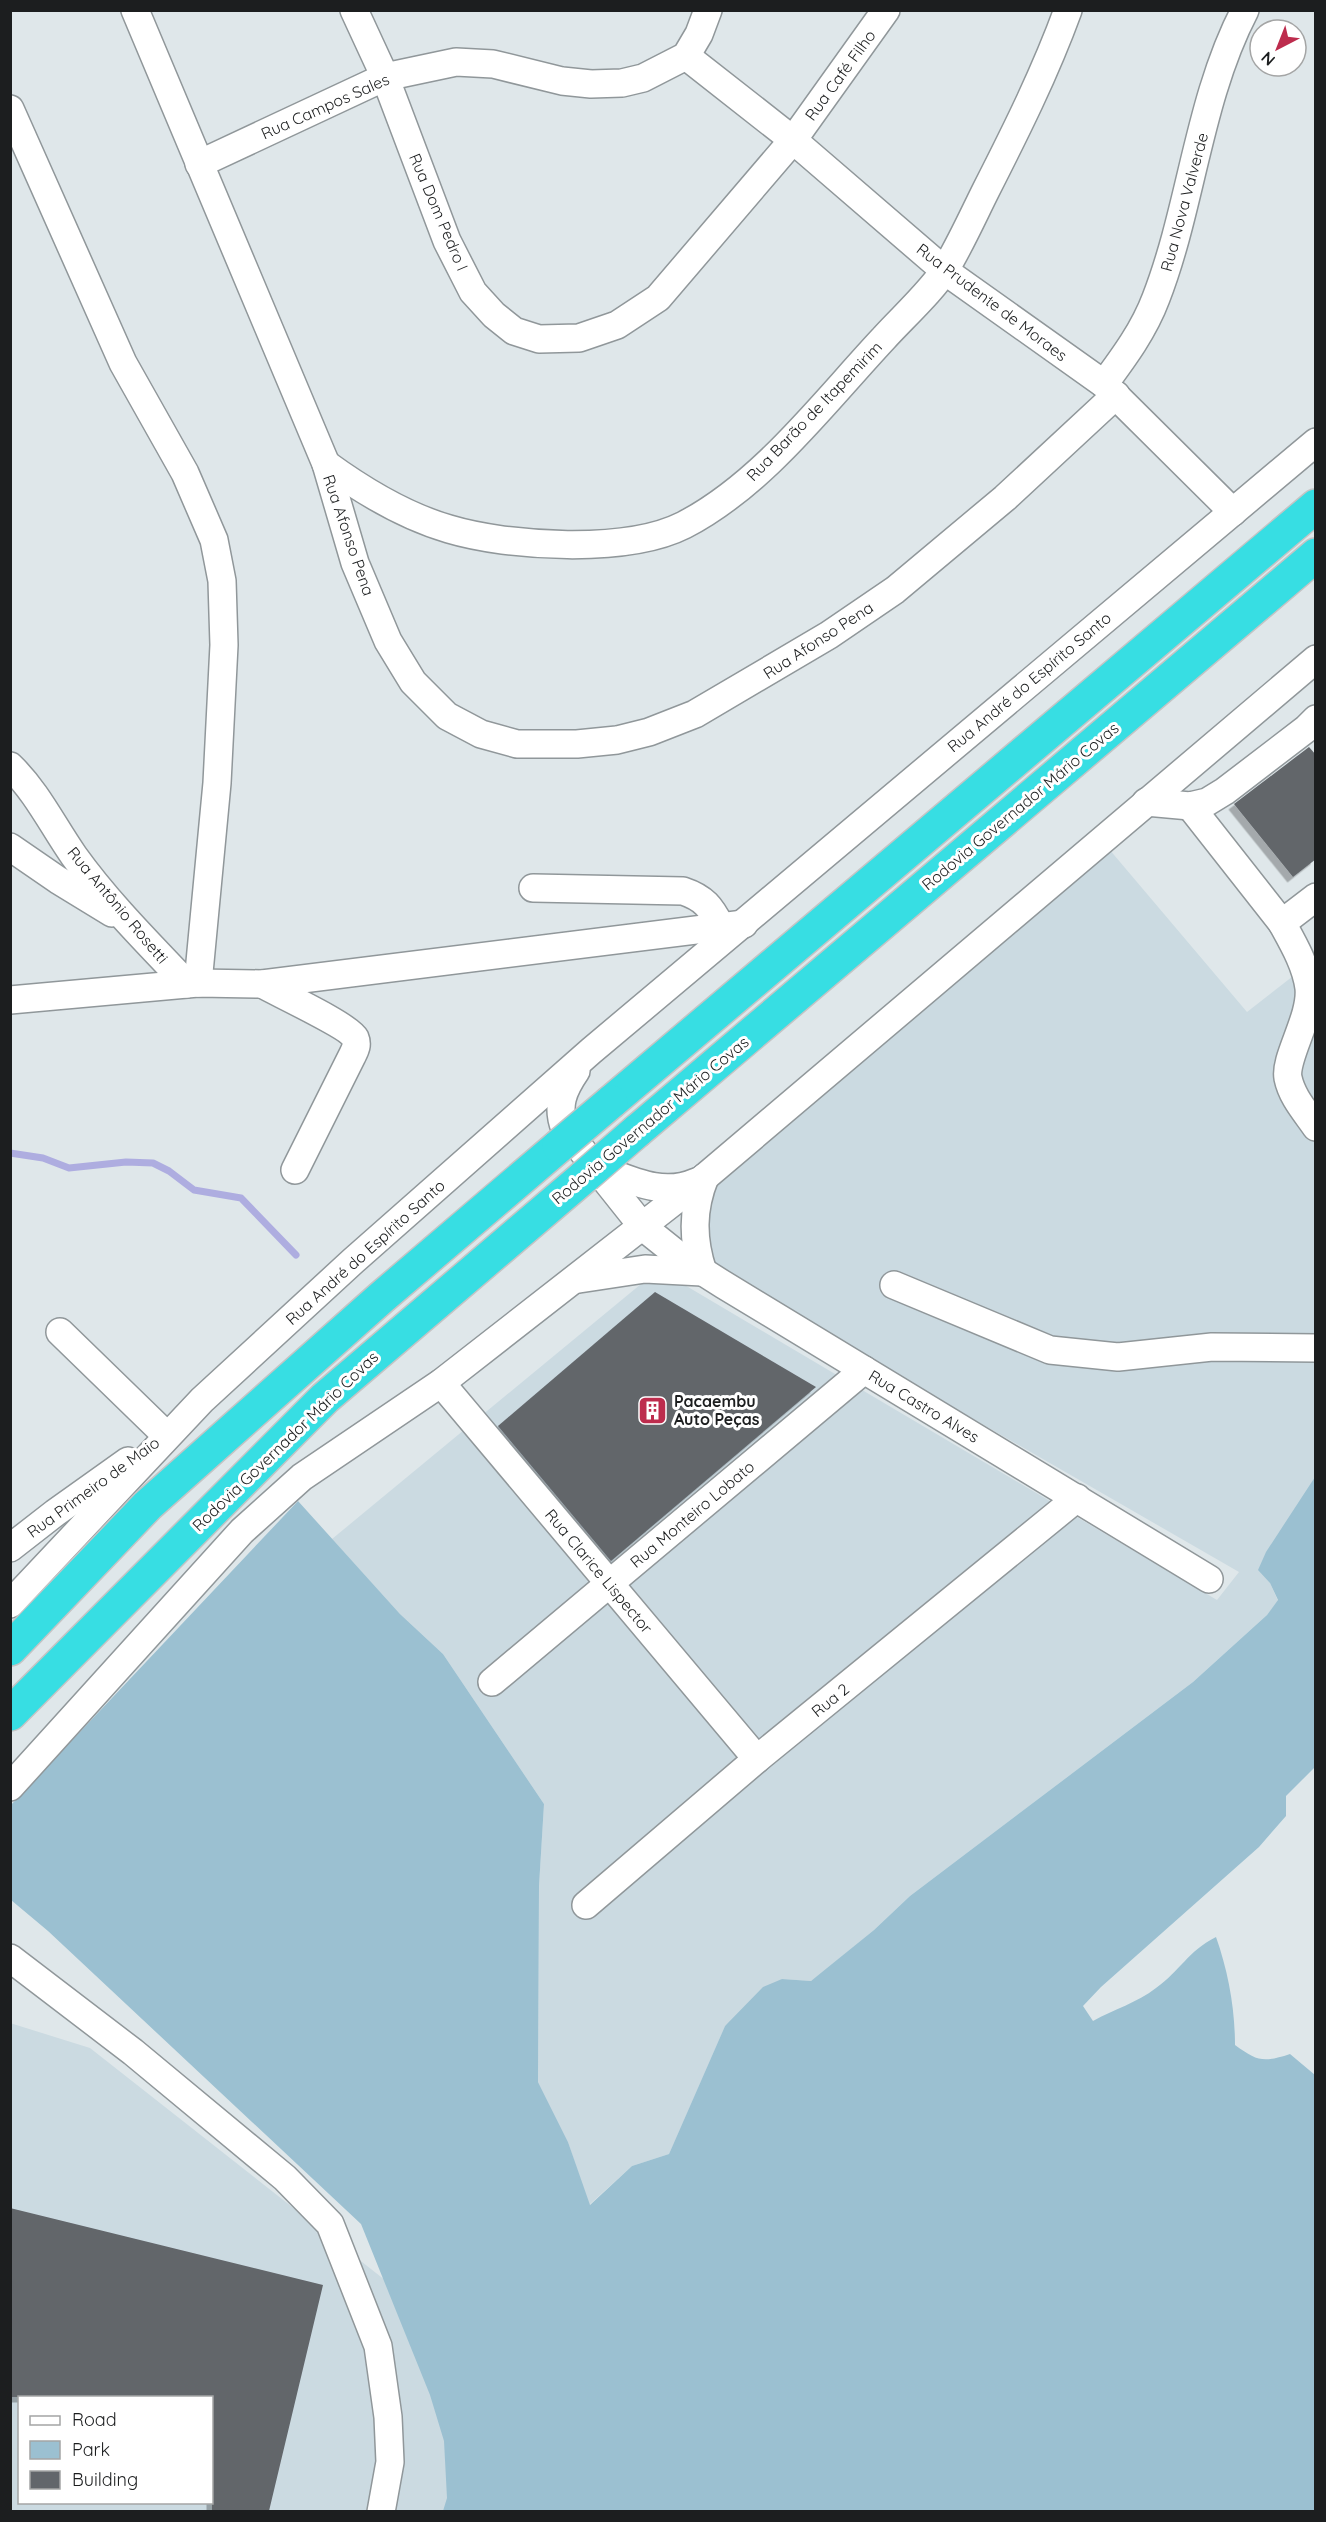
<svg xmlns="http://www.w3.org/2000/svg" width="1326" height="2522" font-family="Quicksand,sans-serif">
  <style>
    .built { fill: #cbdae1; fill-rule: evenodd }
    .green { fill: #9bc0d1 }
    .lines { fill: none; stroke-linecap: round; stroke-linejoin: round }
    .stream { stroke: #aeade0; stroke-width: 7 }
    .building { fill: #62666b; filter: url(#shadow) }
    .minor-casing { stroke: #90979a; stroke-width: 30 }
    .highway-casing { stroke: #c4c4c5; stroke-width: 36 }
    .minor { stroke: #fff; stroke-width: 27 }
    .highway { stroke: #37dee3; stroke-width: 33 }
    .highway-bridge-casing { stroke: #c4c4c5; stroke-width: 36; stroke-linecap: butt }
    .highway-bridge { stroke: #37dee3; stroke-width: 33 }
    .labels { text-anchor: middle; stroke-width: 6; stroke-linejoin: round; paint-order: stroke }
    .street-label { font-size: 16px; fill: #1c1e1f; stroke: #fff }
    .poi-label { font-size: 16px; font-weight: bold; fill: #1c1e1f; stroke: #fff; text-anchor: start }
  </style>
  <defs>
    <filter id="shadow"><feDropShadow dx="-5.5" dy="5.5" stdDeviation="0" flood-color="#0004"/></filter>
  </defs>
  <rect width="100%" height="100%" fill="#dfe7ea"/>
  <g class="built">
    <path d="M1109 849 1247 1012 1315 959V1477L1300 1504 1270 1583 1278 1601 1267 1615 1193 1682 910 1896 874 1930 822 1973 811 1981 782 1979 725 2026 669 2154 632 2166 589 2205 568 2142 538 2082 539 1886 544 1804 443 1654 400 1614 332 1539 641 1284H683L1217 1600 1239 1572 732 1280 713 1261 702 1221 717 1180Z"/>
    <path d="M10 2023 90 2048 390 2284 464 2469 446 2511H11ZM20 2398H212V2502H20Z"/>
  </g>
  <path class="green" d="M1315 1477V1767L1286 1796V1816L1259 1847 1101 1987 1083 2006 1093 2021C1114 2009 1137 2003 1156 1988 1180 1971 1188 1951 1216 1937 1228 1971 1235 2008 1235 2045 1257 2061 1263 2063 1290 2054L1315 2075V2511H443L447 2498 444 2441 430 2395 361 2224 48 1931 11 1900 10 1806 298 1501 400 1614 443 1654 544 1804 539 1886 538 2082 568 2142 590 2205 632 2166 669 2154 725 2026 763 1987 782 1979 811 1981 874 1930 910 1896 1193 1682 1267 1615 1278 1600 1270 1583 1258 1570 1266 1552Z"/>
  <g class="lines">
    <path class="stream" d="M10 1153 43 1158 69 1168 126 1162 153 1163 169 1171 194 1190 241 1198 296 1255"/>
  </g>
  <g class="building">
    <path d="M1309 747 1316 755V859L1293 877 1234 804Z"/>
    <path d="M655 1292 816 1387 611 1561 498 1426Z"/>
    <path d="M10 2208 323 2285 269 2511H212V2397H10Z"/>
  </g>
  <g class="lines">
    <defs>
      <g id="minor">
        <path d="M135 10 326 464 355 563 388 641 413 682 447 716 481 734 517 744H577L617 740 649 732 695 714 829 635 895 590 1005 498 1116 395"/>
        <path d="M354 10 385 77 447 241 473 292 494 315 514 331 539 339 579 338 617 325 658 298 793 140 886 10"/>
        <path d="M686 56 793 140 945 271 1104 384 1233 512"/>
        <path d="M10 109 123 363 185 473 214 540 222 581 224 645 217 783 198 983"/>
        <path d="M199 164 385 77 456 62 493 64 562 81 591 84 622 83 643 78 686 56 699 34 708 10"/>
        <path d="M1104 384C1124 357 1144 330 1156 298 1192 205 1198 100 1245 10"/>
        <path d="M326 464C363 491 404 516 449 529 509 547 627 554 684 525 763 484 824 402 884 338 901 319 934 289 946 268 961 243 973 216 986 190 1016 131 1045 73 1068 10"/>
        <path d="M10 766C37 792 53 826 74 856 107 902 148 943 187 984"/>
        <path d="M1146 802 1190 806 1207 802 1225 791 1306 729 1316 719"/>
        <path d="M1190 806 1282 923 1316 897"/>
        <path d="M10 847 58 880 112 913"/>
        <path d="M533 888 683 891C704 898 711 907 721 927"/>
        <path d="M1282 923C1293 943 1306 965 1309 988 1312 1017 1284 1058 1288 1078 1292 1097 1305 1111 1316 1127"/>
        <path d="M262 984C278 993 349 1026 355 1038 358 1045 355 1050 352 1056L295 1170"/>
        <path d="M10 1000 198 983 262 984 744 924"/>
        <path d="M576 1071C563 1090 556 1106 565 1129L643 1227 683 1259 724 1285 1209 1579"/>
        <path d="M598 1168C631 1180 662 1197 696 1182"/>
        <path d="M703 1272C692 1239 692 1209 705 1177"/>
        <path d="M579 1279 645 1269 702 1272"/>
        <path d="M894 1285 1050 1350 1118 1357 1212 1347 1316 1348"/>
        <path d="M60 1332 166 1435"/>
        <path d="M441 1383 757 1759"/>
        <path d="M10 1548 55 1513 128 1461"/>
        <path d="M10 1604 202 1400 353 1261 591 1051 1316 442"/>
        <path d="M492 1682 864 1370"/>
        <path d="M10 1787 242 1531 302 1477 441 1383 705 1177 1316 659"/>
        <path d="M586 1905 757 1759 1077 1498"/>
        <path d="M10 1958 133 2052 285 2178 330 2224 378 2346 388 2417 390 2462 381 2512"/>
      </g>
      <g id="highway">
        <path d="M611 1102 1316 506"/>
        <path d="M637 1131 1316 555"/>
        <path d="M10 1649 148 1505 382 1297 559 1146"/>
        <path d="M10 1714 325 1398 585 1176"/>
      </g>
    </defs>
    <use href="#minor" class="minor-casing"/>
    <use href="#highway" class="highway-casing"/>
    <use href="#minor" class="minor"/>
    <use href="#highway" class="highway"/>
    <defs>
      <g id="highway-bridge">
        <path d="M559 1146 611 1102"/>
        <path d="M585 1176 637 1131"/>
      </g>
    </defs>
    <use href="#highway-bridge" class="highway-bridge-casing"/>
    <use href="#highway-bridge" class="highway-bridge"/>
  </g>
  <defs>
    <symbol id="building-square" viewBox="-11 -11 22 22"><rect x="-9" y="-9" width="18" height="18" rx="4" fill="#bd2c4d" stroke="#fff"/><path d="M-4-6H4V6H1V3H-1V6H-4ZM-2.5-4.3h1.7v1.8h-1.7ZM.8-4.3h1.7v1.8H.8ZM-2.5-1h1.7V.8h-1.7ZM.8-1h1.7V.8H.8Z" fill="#fff"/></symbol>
  </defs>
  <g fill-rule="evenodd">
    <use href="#building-square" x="636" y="1394" width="33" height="33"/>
  </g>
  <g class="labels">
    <g class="street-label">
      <text transform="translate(840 75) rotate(-54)" y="6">Rua Café Filho</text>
      <text transform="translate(325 106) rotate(-24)" y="6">Rua Campos Sales</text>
      <text transform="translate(1184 202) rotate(-75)" y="6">Rua Nova Valverde</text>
      <text transform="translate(439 212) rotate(67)" y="6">Rua Dom Pedro I</text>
      <text transform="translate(992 302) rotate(37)" y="6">Rua Prudente de Moraes</text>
      <text transform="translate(814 411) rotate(-46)" y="6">Rua Barão de Itapemirim</text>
      <text transform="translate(349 535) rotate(71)" y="6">Rua Afonso Pena</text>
      <text transform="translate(818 640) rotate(-33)" y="6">Rua Afonso Pena</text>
      <text transform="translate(1029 682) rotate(-40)" y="6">Rua André do Espírito Santo</text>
      <text transform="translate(1020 806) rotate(-40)" y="6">Rodovia Governador Mário Covas</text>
      <text transform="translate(118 905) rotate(50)" y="6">Rua Antônio Rosetti</text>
      <text transform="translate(650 1120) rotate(-40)" y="6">Rodovia Governador Mário Covas</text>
      <text transform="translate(365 1252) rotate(-42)" y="6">Rua André do Espírito Santo</text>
      <text transform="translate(924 1406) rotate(31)" y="6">Rua Castro Alves</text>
      <text transform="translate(285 1441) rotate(-44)" y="6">Rodovia Governador Mário Covas</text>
      <text transform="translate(93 1487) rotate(-36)" y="6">Rua Primeiro de Maio</text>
      <text transform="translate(692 1514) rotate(-40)" y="6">Rua Monteiro Lobato</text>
      <text transform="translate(599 1571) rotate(50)" y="6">Rua Clarice Lispector</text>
      <text transform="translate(830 1700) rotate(-39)" y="6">Rua 2</text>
    </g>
    <g class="poi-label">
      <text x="674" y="1407">Pacaembu<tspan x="674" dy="18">Auto Peças</tspan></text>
    </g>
  </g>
  <rect width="1326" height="2522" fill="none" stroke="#1c1e1f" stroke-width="24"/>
  <rect x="18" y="2396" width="195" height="108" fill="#ffffff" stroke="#a4a5a5" stroke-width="1.5"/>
  <rect x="30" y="2416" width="30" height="9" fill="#ffffff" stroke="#a4a5a5" stroke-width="1.5"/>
  <text x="72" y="2426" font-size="18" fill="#1c1e1f">Road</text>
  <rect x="30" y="2441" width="30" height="18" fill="#9bc0d1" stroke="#a4a5a5" stroke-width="1.5"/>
  <text x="72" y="2456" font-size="18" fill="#1c1e1f">Park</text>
  <rect x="30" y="2471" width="30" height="18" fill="#62666b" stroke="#a4a5a5" stroke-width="1.5"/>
  <text x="72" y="2486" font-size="18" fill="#1c1e1f">Building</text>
  <g transform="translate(1278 48) rotate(222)"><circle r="28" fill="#ffffff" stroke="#a4a5a5" stroke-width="1.5"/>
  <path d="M0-4.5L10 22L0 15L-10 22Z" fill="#bd2c4d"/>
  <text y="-9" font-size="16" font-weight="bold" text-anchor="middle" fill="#1c1e1f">N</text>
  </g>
</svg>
